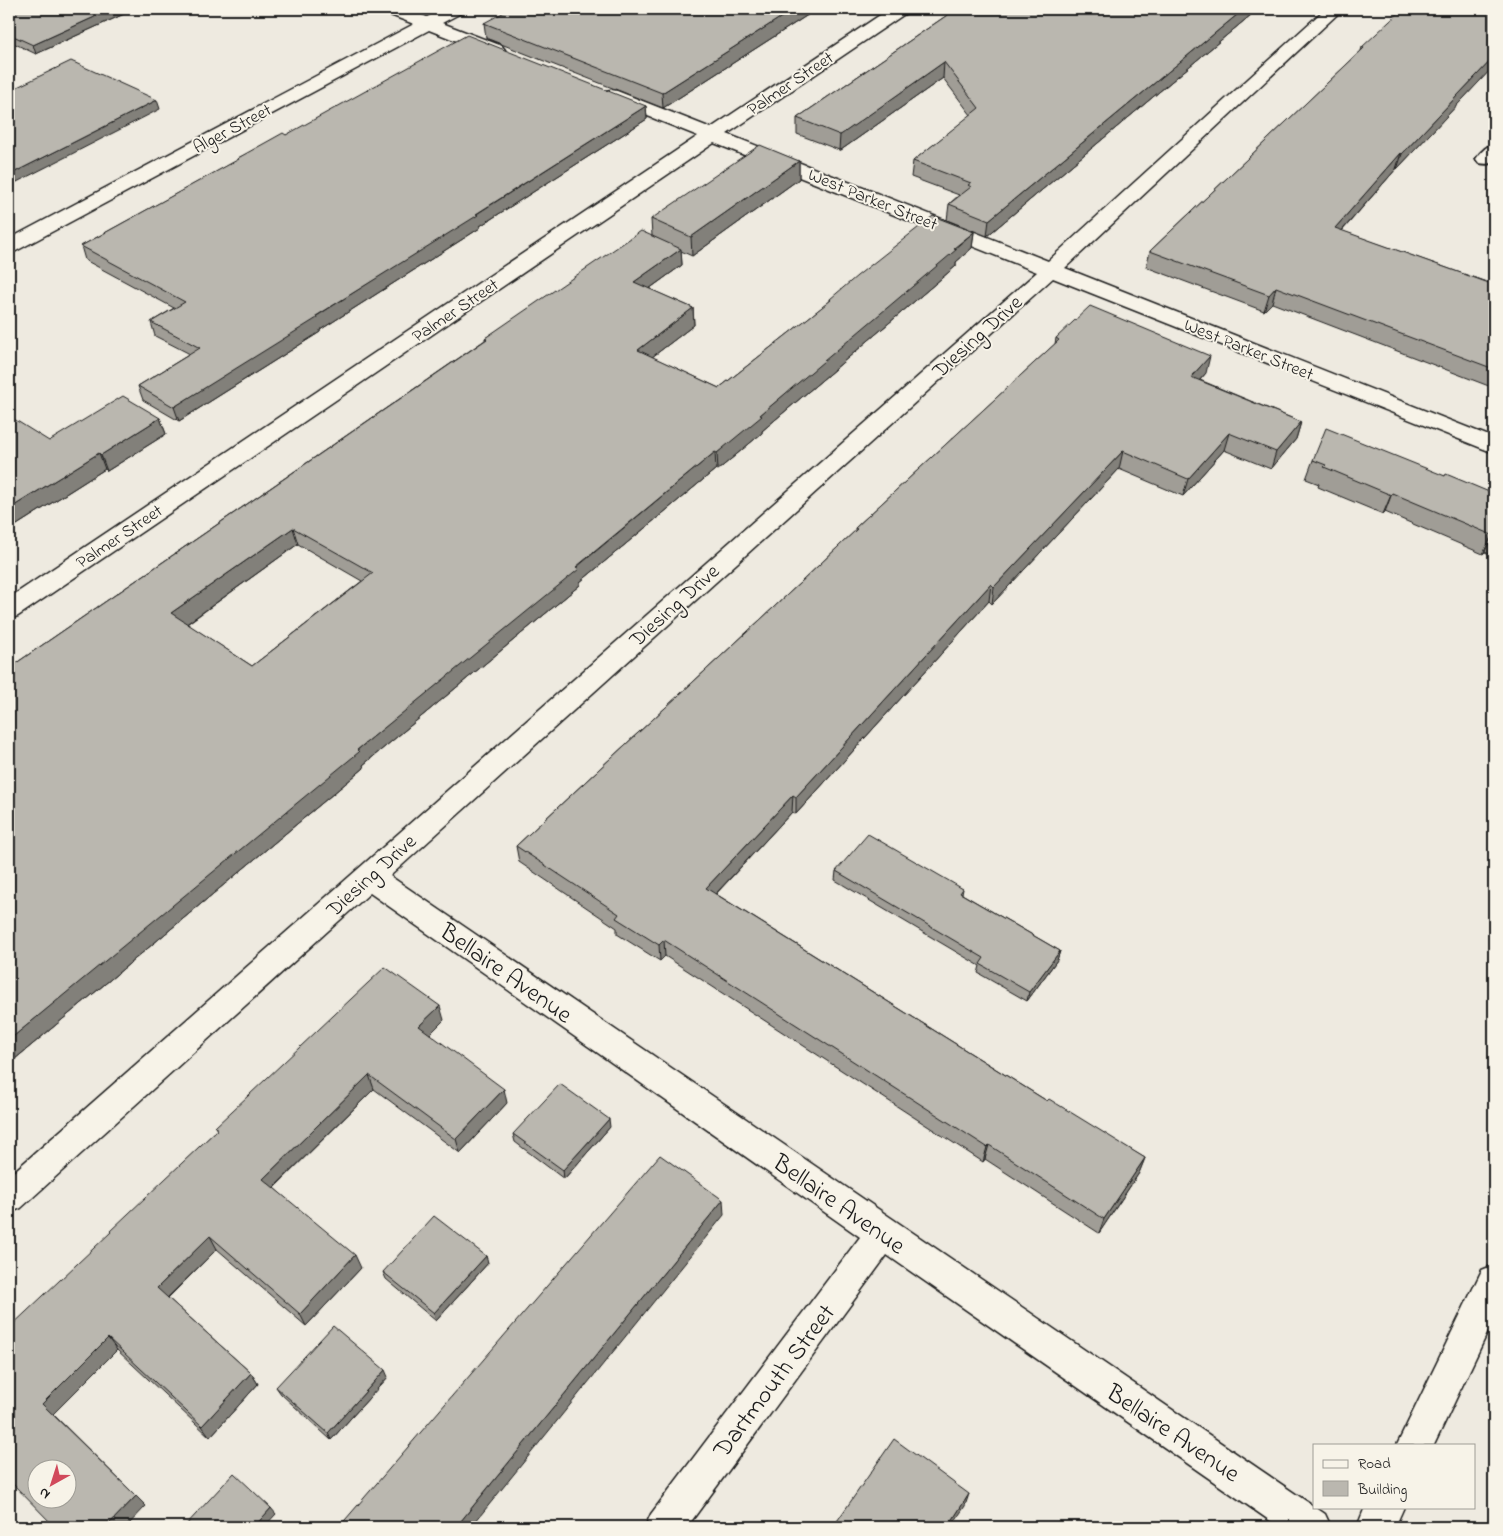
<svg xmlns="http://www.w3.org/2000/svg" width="1503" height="1536" font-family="'Indie Flower',sans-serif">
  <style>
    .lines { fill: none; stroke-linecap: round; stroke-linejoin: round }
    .service-casing { stroke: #1c1c1c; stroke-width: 4 }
    .minor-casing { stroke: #1c1c1c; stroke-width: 3 }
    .service { fill: #f7f3e8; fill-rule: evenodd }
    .minor { fill: #f7f3e8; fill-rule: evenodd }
    .wall { fill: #a09d96; stroke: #1c1c1c; fill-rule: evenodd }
    .shaded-wall { fill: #82807a; stroke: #1c1c1c }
    .building { fill: #bab7af; stroke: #1c1c1c; fill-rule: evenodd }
    .labels { text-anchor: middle; stroke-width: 4; stroke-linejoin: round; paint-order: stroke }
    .far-street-label { font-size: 18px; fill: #1c1c1c; stroke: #f7f3e8 }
    .street-label { font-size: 21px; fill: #1c1c1c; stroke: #f7f3e8 }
    .near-street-label { font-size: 25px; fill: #1c1c1c; stroke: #f7f3e8 }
  </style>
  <rect width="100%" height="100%" fill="#eeeae0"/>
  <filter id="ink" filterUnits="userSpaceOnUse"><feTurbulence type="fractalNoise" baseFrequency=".02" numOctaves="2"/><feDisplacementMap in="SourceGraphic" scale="10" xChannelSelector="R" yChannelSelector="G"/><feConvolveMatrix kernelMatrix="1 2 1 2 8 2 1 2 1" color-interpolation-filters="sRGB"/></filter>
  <g filter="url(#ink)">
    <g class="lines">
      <defs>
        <path id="service" d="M1494 144V160C1490 165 1485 164 1479 163L1476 159C1481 152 1486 146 1494 144Z"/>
        <g id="minor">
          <path d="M383 9H406L427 17 443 9H463L461 13 442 23 502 46 505 50 502 54 496 55 490 54 429 30 16 251 9 253V239L414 24 385 13Z"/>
          <path d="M889 9H908L906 13 727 134 1048 261 1325 9H1343L1065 268 1494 438V453L1053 278 390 876 1325 1514 1331 1527H1279L887 1255 687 1527H645L651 1514 860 1237 370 893 21 1208 9 1213V1176L1037 272 714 143 18 616 9 619V598L698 136 605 99 602 95 605 91 611 90 617 91 711 128Z"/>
          <path d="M1494 1265V1319L1434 1445H1397L1482 1270Z"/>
          <path d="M1365 1507H1404L1395 1527H1357Z"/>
        </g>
      </defs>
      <use href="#service" class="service-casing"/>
      <use href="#minor" class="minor-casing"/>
      <use href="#service" class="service"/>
      <use href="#minor" class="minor"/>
    </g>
    <g class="wall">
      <path d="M9 9H135L36 54 9 41Z"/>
      <path d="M817 9 663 108 486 38 484 23Z"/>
      <path d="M956 9H1258L987 236 947 220 949 204 959 195 911 177 913 161 971 115 943 78 841 150H839L797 134V118Z"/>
      <path d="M1362 47 1488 72 1397 169H1396L1342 231 1489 283H1494V388L1272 303 1264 311 1146 267 1150 251 1361 51Z"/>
      <path d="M646 106 647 119 480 226V228L320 330V332L179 421 143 400 138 386 190 354 155 336 151 322 174 308 85 260 81 246 238 160V158L286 135Z"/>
      <path d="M799 161V179L692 256 681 251 682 265 649 289 693 308 694 325 652 357 719 388 830 301V299L974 232 972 248 956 262V266L762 431V433L718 470 716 469 580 582V585L363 765 364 768 9 1064V668L485 340V338L652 236 651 219ZM298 544 362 581 252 666 187 624Z"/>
      <path d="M1056 338 1206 373 1200 380 1301 422 1296 439 1271 469 1224 450 1183 496 1119 469 992 604 989 601 796 814 792 812 716 894 1047 1101 1145 1158 1139 1173 1099 1233 985 1159 983 1162 665 956 660 961 617 934V928L519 862 516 846 800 583 855 531V528L1055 344Z"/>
      <path d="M160 418 166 434 107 471 105 469 9 530 49 441Z"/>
      <path d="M1313 460 1445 476 1494 494V556L1485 552 1483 554 1385 512 1383 514 1318 487 1319 484 1306 479Z"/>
      <path d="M836 871 963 889 962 894 1060 951 1057 960 1027 1001 978 973 980 966 835 880Z"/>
      <path d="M444 1020 429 1034 507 1103 460 1153 374 1089 274 1188 361 1268 306 1326 217 1249 168 1298 251 1373 258 1384 210 1437 117 1350 53 1414 146 1506 9 1480 111 1232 217 1130 215 1127Z"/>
      <path d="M610 1127 564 1179 515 1142 513 1134Z"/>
      <path d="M486 1256 488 1263 436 1321 386 1279 383 1272Z"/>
      <path d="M388 1377 331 1440 281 1394 276 1387Z"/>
    </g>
    <g class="shaded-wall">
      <path d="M112 9H135L36 54 33 45Z"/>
      <path d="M794 9H817L663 108 662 93Z"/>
      <path d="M1244 9H1258L987 236 989 220Z"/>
      <path d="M1494 57V66L1397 169 1402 154Z"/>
      <path d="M944 62 943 78 841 150H839L840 135Z"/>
      <path d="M157 100 160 109 9 186V175Z"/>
      <path d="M646 106 647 119 480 226V228L320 330V332L179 421 174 407Z"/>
      <path d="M1401 153 1396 169 1330 244 1335 228Z"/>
      <path d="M799 161V179L692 256 691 237Z"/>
      <path d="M974 232 972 248 956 262V266L762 431V433L718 470 717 453 760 415Z"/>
      <path d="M681 249 682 265 635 299 634 282Z"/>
      <path d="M1276 287 1272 303 1264 311 1269 295Z"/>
      <path d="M693 308 694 325 639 367 638 350Z"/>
      <path d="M1210 356 1206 373 1187 394 1191 377Z"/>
      <path d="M160 418 166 434 107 471 101 455Z"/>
      <path d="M1301 422 1296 439 1271 469 1276 452Z"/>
      <path d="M1229 433 1224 450 1183 496 1188 479Z"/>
      <path d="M1123 451 1119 469 992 604 994 587Z"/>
      <path d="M715 452 716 469 580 582V585L363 765 364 768 9 1064V1040Z"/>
      <path d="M99 453 105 469 9 530V509Z"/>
      <path d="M1392 493 1385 512 1383 514 1391 495Z"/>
      <path d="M293 528 298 544 178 630 171 613Z"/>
      <path d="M1493 533 1485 552 1483 554 1492 535Z"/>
      <path d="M991 584 989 601 796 814V797Z"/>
      <path d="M793 795 792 812 706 904V888Z"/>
      <path d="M664 940 665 956 660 961 659 945Z"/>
      <path d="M1060 951 1057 960 1027 1001 1029 992Z"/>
      <path d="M440 1006 444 1020 423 1041 419 1026Z"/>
      <path d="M369 1075 374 1089 269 1192 263 1179Z"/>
      <path d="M504 1089 507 1103 460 1153 456 1139Z"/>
      <path d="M609 1119 610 1127 564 1179 563 1170Z"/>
      <path d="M989 1145 985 1159 983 1162 987 1147Z"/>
      <path d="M1145 1158 1139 1173 1099 1233 1104 1219Z"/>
      <path d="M723 1200 724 1215 471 1527H456Z"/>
      <path d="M210 1236 217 1249 165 1300 157 1288Z"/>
      <path d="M355 1255 361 1268 306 1326 300 1314Z"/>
      <path d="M486 1256 488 1263 436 1321 434 1313Z"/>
      <path d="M108 1338 117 1350 52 1415 42 1404Z"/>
      <path d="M385 1370 388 1377 331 1440 328 1433Z"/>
      <path d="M251 1373 258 1384 210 1437 202 1426Z"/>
      <path d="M969 1494 965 1506 951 1527H948Z"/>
      <path d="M136 1496 146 1506 126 1527H106Z"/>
      <path d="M271 1508 276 1514 264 1527H254Z"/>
    </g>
    <g class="building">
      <path d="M9 9H112L33 45 9 34Z"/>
      <path d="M510 9H794L662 93 484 23Z"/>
      <path d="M956 9H1244L989 220 949 204 971 187 968 185 971 183 913 161 979 108 944 62 842 134 840 135 797 118Z"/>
      <path d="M1403 9H1494V57L1402 154 1401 153 1335 228 1489 283 1490 282 1494 283V369L1276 287 1269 295 1150 251 1364 48 1362 47Z"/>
      <path d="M467 35 646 106 476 214 478 215 316 316 317 318 174 407 138 386 200 348 151 322 185 302 81 246 239 159 238 158 283 133 286 135Z"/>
      <path d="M71 61 157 100 9 175V91Z"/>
      <path d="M760 145 799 161 691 237 651 219Z"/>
      <path d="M933 216 974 232 954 248 957 249 760 415 762 416 717 453 715 452 576 567 579 569 357 750 359 752 9 1040V668L487 339 485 338 641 231 681 249 634 282 693 308 638 350 719 388 831 300 830 299 857 276ZM293 528 373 573 252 666 171 613Z"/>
      <path d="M1090 306 1210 356 1191 377 1301 422 1276 452 1229 433 1188 479 1123 451 994 587 991 584 796 797 793 795 706 888 1047 1101 1049 1099 1145 1158 1104 1219 989 1145 987 1147 664 940 659 945 616 918 619 914 516 846 800 583 857 529 855 528 1059 340 1056 338Z"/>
      <path d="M123 396 160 418 101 455 99 453 9 509V416L49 441Z"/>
      <path d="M1326 428 1445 476 1446 474 1494 494V533H1493L1492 535 1392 493 1391 495 1324 467 1326 465 1313 460Z"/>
      <path d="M868 834 963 889 960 893 1060 951 1029 992 980 964 984 958 836 871Z"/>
      <path d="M385 967 440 1006 419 1026 504 1089 456 1139 369 1075 263 1179 355 1255 300 1314 210 1236 157 1288 251 1373 202 1426 108 1338 42 1404 136 1496 106 1527H55L9 1480V1328L111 1232 110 1231 218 1129 215 1127ZM38 1468H68V1498H38Z"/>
      <path d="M560 1084 609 1119 563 1170 513 1134Z"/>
      <path d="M660 1155 723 1200 456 1527H339Z"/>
      <path d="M434 1216 486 1256 434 1313 383 1272Z"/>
      <path d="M333 1326 385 1370 328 1433 276 1387Z"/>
      <path d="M894 1439 969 1494 948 1527H833Z"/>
      <path d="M234 1473 271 1508 254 1527H184Z"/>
    </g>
  </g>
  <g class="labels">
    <g class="far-street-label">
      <text transform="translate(790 83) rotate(-34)" y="6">Palmer Street</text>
      <text transform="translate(232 128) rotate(-28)" y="6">Alger Street</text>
      <text transform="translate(873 199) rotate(22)" y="6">West Parker Street</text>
      <text transform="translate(455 310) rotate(-34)" y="6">Palmer Street</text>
      <text transform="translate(1249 349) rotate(22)" y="6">West Parker Street</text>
      <text transform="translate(119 536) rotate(-34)" y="6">Palmer Street</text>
    </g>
    <g class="street-label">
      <text transform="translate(977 336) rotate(-42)" y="7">Diesing Drive</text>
      <text transform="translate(674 605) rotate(-42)" y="7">Diesing Drive</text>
      <text transform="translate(371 875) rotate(-42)" y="7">Diesing Drive</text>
    </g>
    <g class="near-street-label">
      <text transform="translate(507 972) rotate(35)" y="9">Bellaire Avenue</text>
      <text transform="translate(840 1203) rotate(35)" y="9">Bellaire Avenue</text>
      <text transform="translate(773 1380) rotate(-53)" y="9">Dartmouth Street</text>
      <text transform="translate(1174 1432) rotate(34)" y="9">Bellaire Avenue</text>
    </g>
  </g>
  <rect width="1503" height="1536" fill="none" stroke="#f7f3e8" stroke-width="30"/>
  <rect x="15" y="15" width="1473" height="1506" fill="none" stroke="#1c1c1c" stroke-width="2" filter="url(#ink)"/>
  <rect x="1313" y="1444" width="162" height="65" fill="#f7f3e8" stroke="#9f9d96"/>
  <rect x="1323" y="1460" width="25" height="8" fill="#f7f3e8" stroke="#9f9d96"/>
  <text x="1358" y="1468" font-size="15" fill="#1c1c1c">Road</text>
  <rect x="1323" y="1481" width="25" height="15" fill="#bab7af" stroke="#9f9d96"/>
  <text x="1358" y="1494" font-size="15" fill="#1c1c1c">Building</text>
  <g transform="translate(52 1484) rotate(219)"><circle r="24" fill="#f7f3e8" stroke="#9f9d96"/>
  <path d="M0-4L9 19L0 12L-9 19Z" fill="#d1495b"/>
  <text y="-8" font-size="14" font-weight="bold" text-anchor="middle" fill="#1c1c1c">N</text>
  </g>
</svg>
